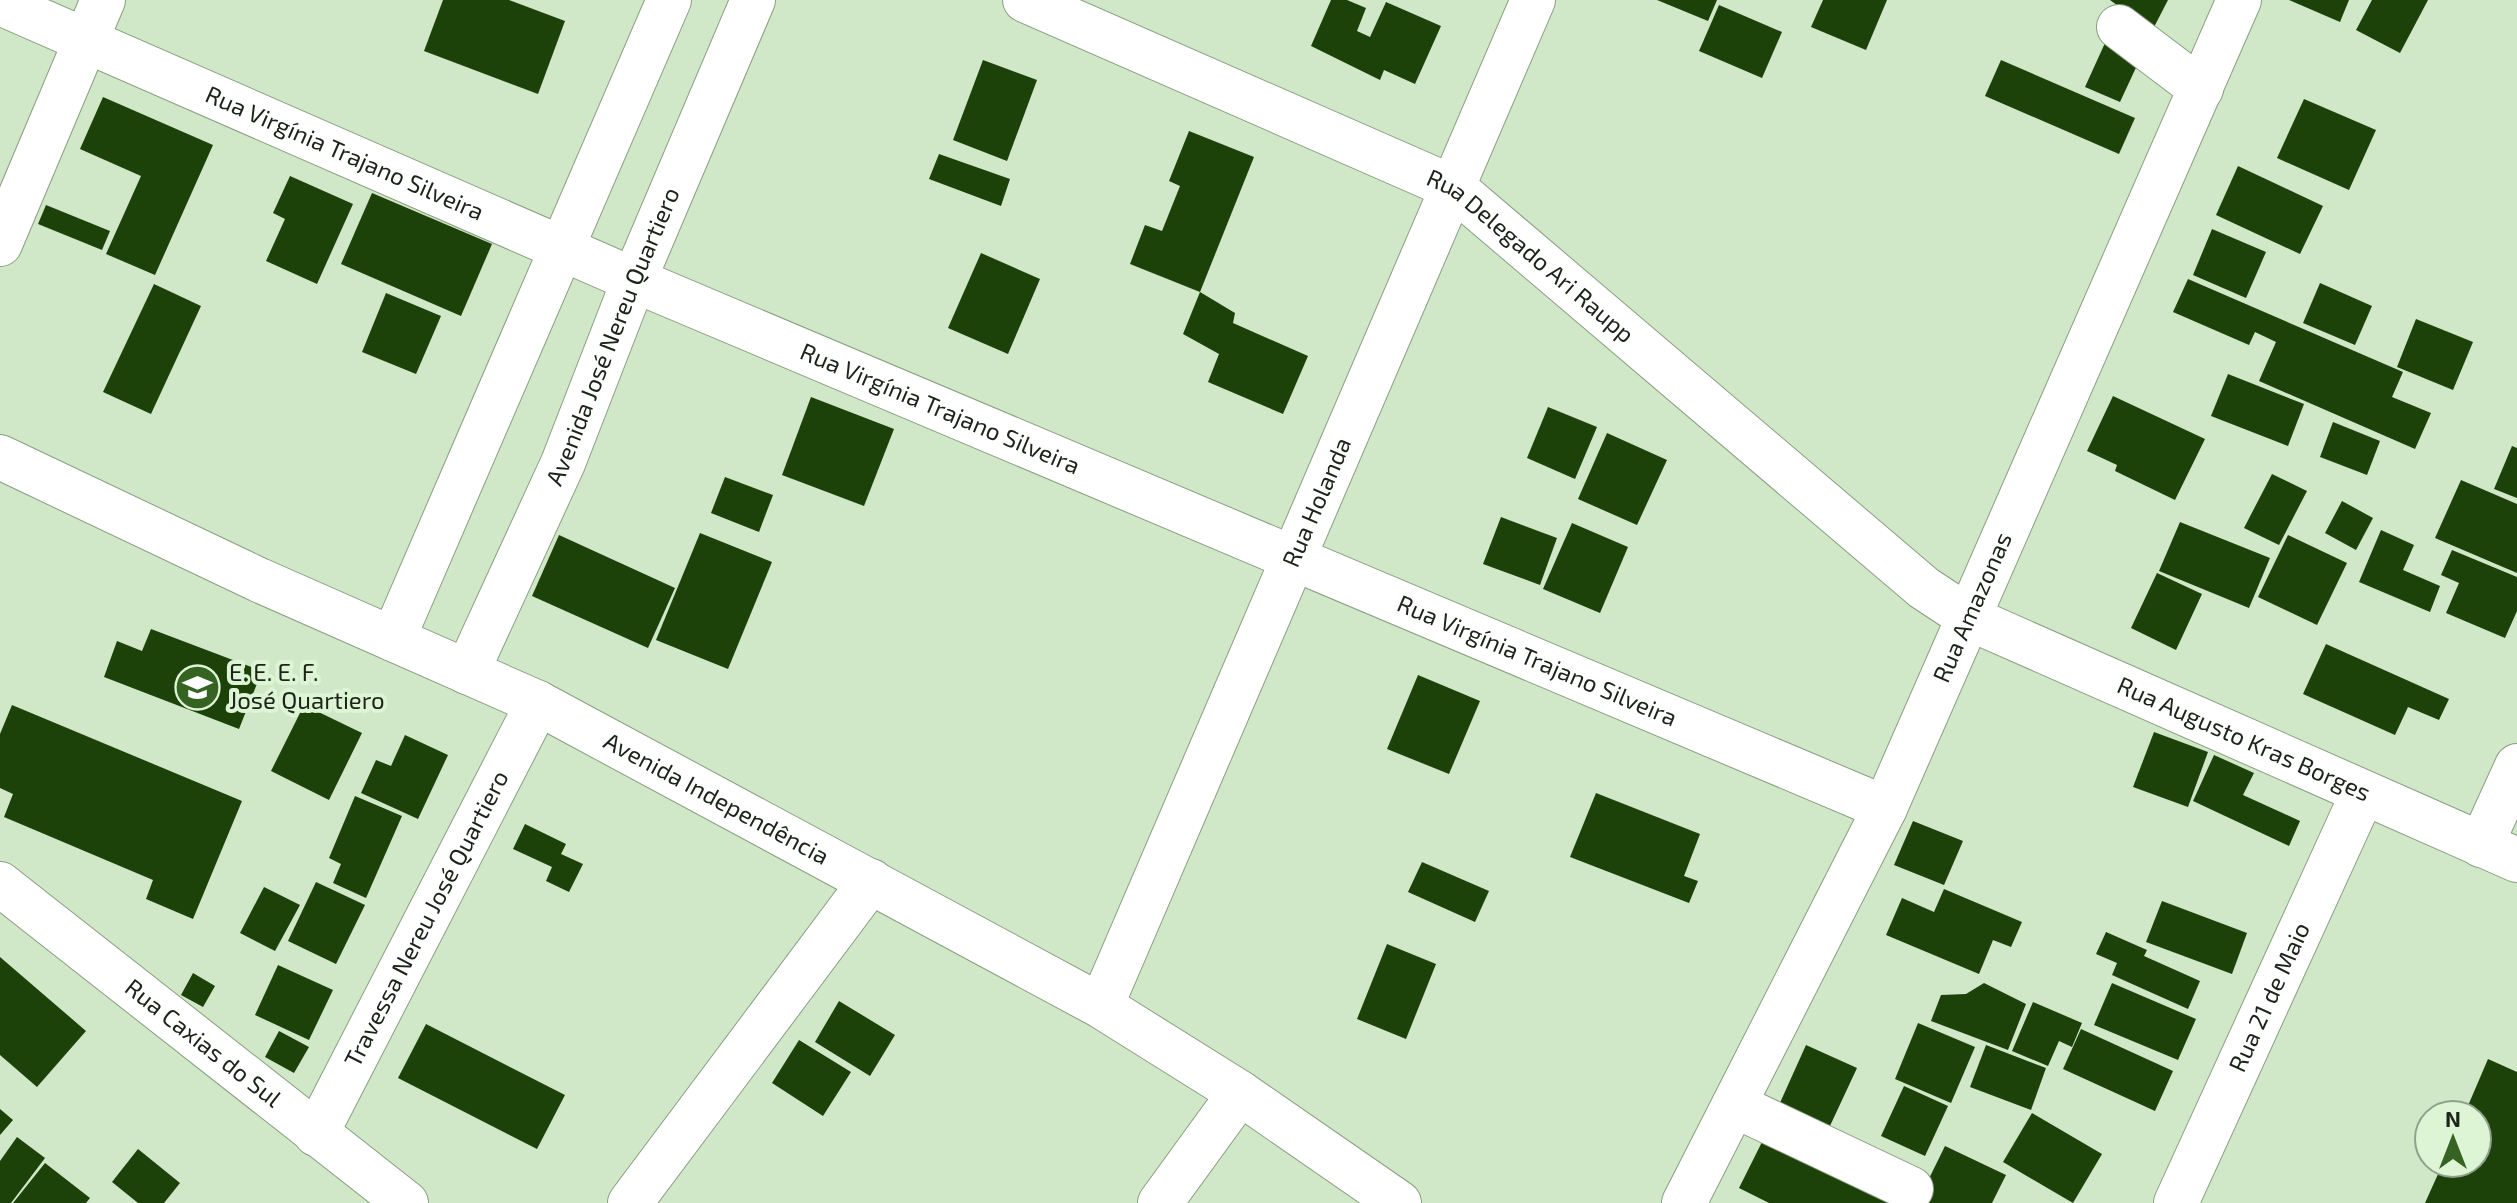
<svg xmlns="http://www.w3.org/2000/svg" width="2517" height="1203" font-family="'Exo 2',sans-serif">
  <style>
    .building { fill: #1c420a }
    .lines { fill: none; stroke-linecap: round; stroke-linejoin: round }
    .minor-casing { stroke: #899f81; stroke-width: 46 }
    .minor { stroke: #fff; stroke-width: 44 }
    .labels { text-anchor: middle; stroke-width: 8; stroke-linejoin: round; paint-order: stroke }
    .street-label { font-size: 24px; fill: #1c2419; stroke: #ddf5d5 }
    .poi-label { font-size: 24px; fill: #1c2419; stroke: #ddf5d5; text-anchor: start }
  </style>
  <rect width="100%" height="100%" fill="#d0e7c8"/>
  <g class="building">
    <path d="M443 0H509L565 21 538 94 424 51Z"/>
    <path d="M1331 0H1347L1366 8 1357 31 1370 37 1386 2 1441 26 1415 84 1384 70 1380 80 1311 46Z"/>
    <path d="M1657 0H1717L1708 21Z"/>
    <path d="M1823 0H1887L1866 50 1811 27Z"/>
    <path d="M2110 0H2168L2152 31Z"/>
    <path d="M2289 0H2349L2340 22Z"/>
    <path d="M2372 0H2428L2400 53 2356 30Z"/>
    <path d="M1719 5 1782 32 1762 78 1699 51Z"/>
    <path d="M2105 43 2140 59 2120 102 2085 87Z"/>
    <path d="M983 60 1037 80 1007 161 953 140Z"/>
    <path d="M2001 60 2135 118 2119 154 1985 96Z"/>
    <path d="M103 97 213 145 155 275 106 254 141 176 80 149Z"/>
    <path d="M2304 99 2376 130 2349 190 2277 158Z"/>
    <path d="M1189 131 1254 157 1200 292 1235 313 1233 323 1308 356 1283 414 1208 382 1219 354 1183 334 1200 292 1130 264 1145 225 1162 231 1180 186 1169 181Z"/>
    <path d="M939 154 1010 179 1001 206 929 179Z"/>
    <path d="M2238 166 2323 206 2300 254 2216 215Z"/>
    <path d="M290 176 353 204 317 284 266 261 285 219 273 213Z"/>
    <path d="M372 193 492 244 461 316 341 264Z"/>
    <path d="M46 205 110 231 102 250 38 224Z"/>
    <path d="M2212 229 2266 252 2246 298 2193 275Z"/>
    <path d="M981 253 1040 279 1008 354 948 328Z"/>
    <path d="M2188 279 2403 372 2392 397 2431 413 2415 449 2259 381 2276 342 2255 332 2249 345 2173 312Z"/>
    <path d="M2320 283 2372 306 2355 345 2303 323Z"/>
    <path d="M154 284 201 306 151 414 103 392Z"/>
    <path d="M386 293 441 316 416 374 362 352Z"/>
    <path d="M2416 319 2473 342 2453 390 2397 367Z"/>
    <path d="M2228 374 2304 404 2288 446 2211 416Z"/>
    <path d="M2113 396 2205 439 2175 500 2115 471 2117 465 2087 451Z"/>
    <path d="M811 397 894 429 864 506 782 475Z"/>
    <path d="M1548 407 1597 427 1575 479 1527 458Z"/>
    <path d="M2333 422 2380 441 2367 475 2320 457Z"/>
    <path d="M1607 433 1667 460 1637 525 1578 499Z"/>
    <path d="M2512 446 2517 448V498L2494 489Z"/>
    <path d="M2272 474 2307 491 2279 545 2244 528Z"/>
    <path d="M725 477 773 495 759 532 711 513Z"/>
    <path d="M2461 480 2517 504V573L2435 538Z"/>
    <path d="M2342 501 2373 518 2356 550 2325 533Z"/>
    <path d="M1501 517 1557 538 1540 585 1483 564Z"/>
    <path d="M2180 522 2270 558 2249 608 2159 571Z"/>
    <path d="M1572 523 1628 547 1600 613 1543 589Z"/>
    <path d="M2381 530 2414 545 2403 570 2440 586 2430 612 2359 582Z"/>
    <path d="M700 533 772 562 728 669 656 640Z"/>
    <path d="M559 535 675 588 648 648 532 596Z"/>
    <path d="M2288 535 2347 563 2317 625 2258 597Z"/>
    <path d="M2452 550 2517 577V611L2505 638 2446 613 2459 583 2441 575Z"/>
    <path d="M2157 573 2202 594 2176 650 2131 628Z"/>
    <path d="M151 629 262 671 239 729 104 677 117 641 142 651Z"/>
    <path d="M2326 644 2449 699 2439 720 2408 707 2395 735 2303 694Z"/>
    <path d="M1418 675 1480 701 1449 774 1387 749Z"/>
    <path d="M12 705 242 801 193 919 146 899 153 880 4 817 13 794 0 788V734Z"/>
    <path d="M304 705 362 733 329 800 271 771Z"/>
    <path d="M2154 732 2208 752 2188 807 2133 787Z"/>
    <path d="M405 735 448 755 418 819 361 793 376 760 391 766Z"/>
    <path d="M2214 755 2254 773 2243 795 2300 821 2289 846 2193 801Z"/>
    <path d="M1596 793 1700 834 1684 876 1698 881 1689 903 1570 857Z"/>
    <path d="M355 796 402 816 366 898 333 883 341 864 329 858Z"/>
    <path d="M1913 821 1963 841 1944 885 1894 865Z"/>
    <path d="M525 824 566 844 561 854 583 864 569 892 546 881 552 867 513 849Z"/>
    <path d="M1422 862 1489 891 1475 922 1408 892Z"/>
    <path d="M316 882 365 905 336 964 288 941Z"/>
    <path d="M264 887 300 905 275 951 240 933Z"/>
    <path d="M1944 889 2022 922 2011 947 1993 940 1979 974 1886 935 1902 898 1934 912Z"/>
    <path d="M2162 901 2247 933 2232 974 2146 942Z"/>
    <path d="M2106 932 2147 950 2144 956 2200 981 2188 1009 2112 975 2117 963 2096 954Z"/>
    <path d="M1387 944 1436 964 1406 1039 1357 1019Z"/>
    <path d="M0 957 86 1031 37 1087 0 1055Z"/>
    <path d="M278 965 333 990 309 1040 255 1015Z"/>
    <path d="M193 973 215 986 203 1007 181 995Z"/>
    <path d="M1984 983 2026 1004 2008 1050 1931 1021 1941 995 1966 994Z"/>
    <path d="M2112 983 2196 1019 2178 1060 2094 1025Z"/>
    <path d="M839 1001 895 1035 870 1076 815 1042Z"/>
    <path d="M2033 1002 2082 1023 2072 1047 2059 1041 2048 1066 2012 1051Z"/>
    <path d="M1918 1023 1975 1047 1951 1103 1895 1079Z"/>
    <path d="M426 1024 565 1095 537 1149 398 1078Z"/>
    <path d="M2081 1029 2173 1071 2155 1111 2063 1069Z"/>
    <path d="M279 1031 309 1047 294 1073 265 1057Z"/>
    <path d="M799 1040 851 1072 823 1116 772 1083Z"/>
    <path d="M1806 1045 1857 1068 1829 1128 1779 1105Z"/>
    <path d="M1986 1045 2046 1068 2031 1110 1970 1087Z"/>
    <path d="M2488 1059 2517 1072V1203H2425L2443 1163H2477V1115H2464Z"/>
    <path d="M1904 1086 1948 1106 1925 1156 1881 1136Z"/>
    <path d="M0 1109 13 1120 0 1135Z"/>
    <path d="M2032 1113 2102 1154 2073 1203 2003 1162Z"/>
    <path d="M1767 1132 1907 1203H1769L1739 1188Z"/>
    <path d="M17 1137 45 1158 11 1203H0V1161Z"/>
    <path d="M1945 1146 2006 1175 1992 1203H1917Z"/>
    <path d="M138 1149 180 1183 164 1203H138L112 1182Z"/>
    <path d="M45 1163 90 1198 86 1203H13Z"/>
  </g>
  <g class="lines">
    <defs>
      <g id="minor">
        <path id="s1" d="M1025 0 1454 188 1924 588 1971 619 2517 860"/>
        <path id="s2" d="M0 3 634 280 1885 808"/>
        <path d="M2119 27 2201 89"/>
        <path d="M0 244 103 0"/>
        <path id="s3" d="M0 457 259 580 538 703 1101 1006 1240 1093 1399 1203"/>
        <path d="M393 639 669 0"/>
        <path id="s4" d="M467 672 563 463 634 280 753 0"/>
        <path d="M2481 845 2517 766"/>
        <path id="s5" d="M0 884 406 1203"/>
        <path id="s6" d="M1101 1006 1533 0"/>
        <path d="M1734 1105 1911 1189"/>
        <path id="s7" d="M316 1134 538 703"/>
        <path d="M630 1203 871 881"/>
        <path d="M1160 1203 1240 1093"/>
        <path id="s8" d="M1684 1203 1885 808 2239 0"/>
        <path id="s9" d="M2176 1203 2363 793"/>
      </g>
    </defs>
    <use href="#minor" class="minor-casing"/>
    <use href="#minor" class="minor"/>
  </g>
  <defs>
    <symbol id="school-disc" viewBox="-11 -11 22 22"><circle r="9.5" fill="#356322" stroke="#ddf5d5"/><path d="M0-5L7-2L0 1L-7-2ZM-4 1L0 2.5L4 1V4Q0 6-4 4Z" fill="#fff"/></symbol>
  </defs>
  <g fill-rule="evenodd">
    <use href="#school-disc" x="172" y="662" width="51" height="51"/>
  </g>
  <g class="labels">
    <g class="street-label">
      <text dy="8" stroke="none"><textPath href="#s2" startOffset="376">Rua Virgínia Trajano Silveira</textPath></text>
      <text dy="8" stroke="none"><textPath href="#s1" startOffset="570">Rua Delegado Ari Raupp</textPath></text>
      <text dy="8" stroke="none"><textPath href="#s4" startOffset="366">Avenida José Nereu Quartiero</textPath></text>
      <text dy="8" stroke="none"><textPath href="#s2" startOffset="1024">Rua Virgínia Trajano Silveira</textPath></text>
      <text dy="8" stroke="none"><textPath href="#s6" startOffset="548">Rua Holanda</textPath></text>
      <text dy="8" stroke="none"><textPath href="#s8" startOffset="662">Rua Amazonas</textPath></text>
      <text dy="8" stroke="none"><textPath href="#s2" startOffset="1672">Rua Virgínia Trajano Silveira</textPath></text>
      <text dy="8" stroke="none"><textPath href="#s1" startOffset="1440">Rua Augusto Kras Borges</textPath></text>
      <text dy="8" stroke="none"><textPath href="#s3" startOffset="794">Avenida Independência</textPath></text>
      <text dy="8" stroke="none"><textPath href="#s7" startOffset="242">Travessa Nereu José Quartiero</textPath></text>
      <text dy="8" stroke="none"><textPath href="#s9" startOffset="226">Rua 21 de Maio</textPath></text>
      <text dy="8" stroke="none"><textPath href="#s5" startOffset="258">Rua Caxias do Sul</textPath></text>
    </g>
    <g class="poi-label">
      <text x="229" y="681">E. E. E. F.<tspan x="229" dy="28">José Quartiero</tspan></text>
    </g>
  </g>
  <g transform="translate(2453 1139)"><circle r="38" fill="#ddf5d5" stroke="#90a18a" stroke-width="2"/>
  <path d="M0-6L14 30L0 20L-14 30Z" fill="#356322"/>
  <text y="-12" font-size="22" font-weight="bold" text-anchor="middle" fill="#1c2419">N</text>
  </g>
</svg>
